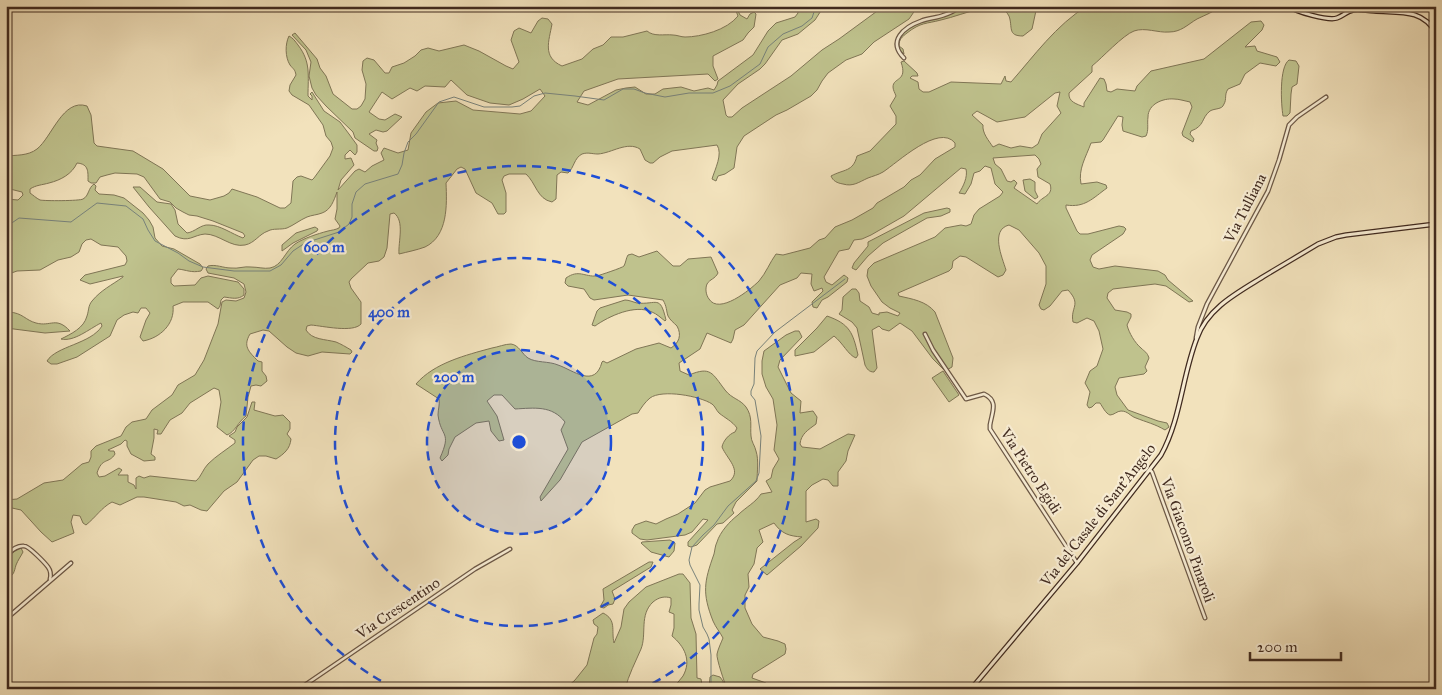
<svg xmlns="http://www.w3.org/2000/svg" width="1442" height="695" font-family="'IM FELL Great Primer',serif">
  <style>
    .green { fill: #bfc28d; stroke: #807656; fill-rule: evenodd }
    .lines { fill: none; stroke-linecap: round; stroke-linejoin: round }
    .stream { stroke: #78827b; stroke-width: 1 }
    .street-casing { stroke: #6c5846; stroke-width: 5 }
    .secondary-casing { stroke: #402a1f; stroke-width: 5.5 }
    .street { stroke: #f7ecd3; stroke-width: 2.5 }
    .secondary { stroke: #f7ecd3; stroke-width: 3 }
    .ring { fill: none; stroke: #1d4ed8; stroke-width: 2.5; stroke-dasharray: 9 6 }
    .labels { text-anchor: middle; stroke-width: 4.5; stroke-linejoin: round; paint-order: stroke }
    .street-label { font-size: 15px; fill: #402a1f; stroke: #f7ecd3 }
    .centre { fill: #1d4ed8; stroke: #f7ecd3; stroke-width: 2.5 }
    .ring-label { font-size: 15px; text-anchor: middle; font-weight: bold; fill: #1d4ed8; stroke: #f7ecd3; stroke-width: 4.5; stroke-linejoin: round; paint-order: stroke }
  </style>
  <rect width="100%" height="100%" fill="#f2e2bc"/>
  <filter id="stains"><feTurbulence type="fractalNoise" baseFrequency=".004" numOctaves="4"/><feColorMatrix values="0 0 0 0 .2 0 0 0 0 .09 0 0 0 0 .02 0 0 0 .5 -.17"/></filter>
  <radialGradient id="worn" r=".72"><stop offset=".6" stop-color="#630" stop-opacity="0"/><stop offset="1" stop-color="#630" stop-opacity=".3"/></radialGradient>
  <g class="green">
    <path d="M798 6H824L815 20 798 34 782 40 765 64 760 69 738 84 723 100 726 115 728 117H732L742 108 791 76 822 50 839 39 884 6H918L909 19 874 42 862 54 846 60 828 73 822 81 817 90 811 96 787 110 776 115 744 136 737 147 734 168 725 174 718 176 716 181 712 179C715 169 723 154 717 145L672 151 660 157 653 163H650L645 160 640 149C627 141 612 153 598 154 592 154 588 152 582 154 574 158 574 168 568 173L561 172 557 175 556 199 552 202C537 199 536 183 526 174H509L504 176 502 180 506 193V212L504 214H498L492 203 476 193 465 169 461 167 457 169 446 183C447 205 448 236 425 247 417 250 407 252 399 254 398 242 405 221 394 213L390 214 387 248 384 257 379 261 368 263 351 279 349 282 351 288 361 302V324C353 333 323 326 311 325L307 326 306 330C312 340 325 339 336 342 341 344 346 347 351 350L352 352 350 354 322 352 308 356 296 353 287 347 269 331 263 330 250 334C243 346 248 351 258 361L262 362V371L266 376 267 381 261 386 256 385 251 386 248 397 246 416C238 422 235 432 227 435L217 427 221 402 219 390 214 388 190 403 182 413 170 420 161 434H157L158 430 154 429V438L151 454 155 457V460L144 461 131 454 127 446V441L125 440 121 444 108 450 110 451H114L115 454C109 464 102 457 97 473L99 477 105 476 119 468 122 470 118 475H128V482L134 485 136 489V478L139 476 144 478 150 476 196 481C201 477 203 469 208 464 216 456 226 450 235 443V440L229 436 235 432 237 427 247 417 252 402H255L254 410 275 416 283 415 290 422V429L287 434 291 439C290 449 284 454 276 459L266 456H259L253 460 237 482 224 491 207 511 201 510 190 505 184 506 176 502 144 497H137L120 505 112 502C101 508 96 517 86 525L83 523 80 516 73 515 71 522 74 533 52 542 41 532 21 510 12 508 6 512V500L17 499 44 483 63 480 82 464 89 462 91 457V451L96 446 121 436 126 427 132 422 146 419 152 410 172 395 178 385 195 375 204 360 218 324 222 302 226 300 236 301 244 298 246 292 244 284 234 278 208 273 206 269 208 266C216 264 223 268 231 268 238 269 244 266 251 267 258 267 264 269 270 268 282 266 285 251 295 244 304 238 317 234 328 231 332 230 335 230 339 228L340 226 335 219 337 209V192C334 200 331 210 322 213 317 215 312 215 307 217 300 220 294 225 287 228 281 230 273 228 268 231 259 234 255 243 245 245 231 248 219 234 205 234 193 235 189 243 175 236L149 207 133 187H140L157 202 171 204 175 210 178 224 187 233C195 232 201 224 209 225 220 225 232 234 243 238L245 236 243 233 213 221 197 216 189 215 183 212 176 208 170 202 160 199 144 177 137 174 115 173 107 175 100 177 96 183H91L88 181C88 172 89 164 77 163 72 174 61 180 49 183 42 185 36 185 30 189V193C33 195 36 198 40 200 44 201 80 201 83 199 89 196 88 188 94 184L96 186 95 190 99 194 114 195 124 198 143 213 149 220 153 227 155 238 162 246 174 249 200 264 203 268 201 271C191 273 187 270 178 269L171 278V283L174 286 195 285 201 278 208 276 238 282 244 289V295C238 300 232 298 224 297L221 300 220 306 218 309 208 302H183L173 306C175 324 160 338 143 341L140 337 146 320 150 313 146 308H141L138 313 133 312 124 315 117 320 110 336 77 357 57 364H51L47 361C56 346 91 344 102 326L101 323C89 329 74 342 61 339 71 334 84 328 87 316 89 310 88 306 92 301 101 290 112 285 123 277V276L90 284 80 280 85 275 125 265 127 261 126 256 118 247 101 245 91 239 86 240 82 244 79 252 71 257 58 260 40 270 17 271 6 275V199L18 200 23 195 22 192 6 188V156C16 155 28 156 37 149 52 137 63 98 87 106L91 115 94 143 97 146 133 151 163 169 190 196 210 200 224 196 229 193 232 189 257 197 280 208H285L291 203 293 181 297 177 301 176 312 180 314 178 330 156 333 148 331 142 326 136 323 125 309 105 292 95 289 91 290 85 296 75C295 69 293 69 290 65 285 57 285 44 289 36 293 38 295 41 298 45 311 62 308 75 308 96L312 100V96L310 94 312 92 324 111 340 122 349 134 357 145V152L355 155 350 150 345 155V159L351 158 354 165 341 180 338 190 355 171 359 169 365 172 372 166 384 160 381 153 384 148 398 153 408 150 411 133 426 112 438 103 456 101 473 110 520 114 531 111 545 96 540 89 523 99 509 105 490 103 467 95 451 80 445 87 425 86 417 91 410 88 392 99 382 92 369 112 379 119 385 120 395 114 402 117 387 131 383 132 376 130 369 134 377 140 376 143 378 148 377 151H374L355 138 353 132 326 106 316 95 312 88 309 76 311 62 306 50 292 35 295 33 317 59 320 68 326 76 333 94 352 109H357L361 106 365 99 366 84 362 70 363 61 367 58 374 60 385 73H389L392 67 404 63 415 56 421 50 428 48 439 51 464 45 479 51 506 66 513 69 519 62 511 40 514 31 519 28 531 33 538 21 542 18 548 19 552 24C549 41 542 57 562 66L582 59 593 49 603 45 611 37H623L647 31C654 37 664 34 673 35 677 35 681 37 685 37 701 37 727 30 738 16L736 11 728 8 729 7 737 9 740 15 747 19 750 14 754 12 756 14 754 27 748 33 743 40 713 56V66L718 79 715 81 708 74 618 79 584 91 577 102 588 105 616 90 626 88 635 87 646 94H655L663 89 681 87 694 91 708 88 714 90 717 85 718 81 753 55 768 31 776 23 795 17 798 13Z"/>
    <path d="M964 6H984L980 9C966 12 954 17 941 20 926 24 921 22 907 33 902 37 899 39 899 46L903 49 904 54C888 43 907 28 919 23 930 18 942 17 953 12 957 11 960 8 964 6Z"/>
    <path d="M1001 6H1037L1032 29 1023 36C1007 36 1013 27 1009 16 1007 12 1003 9 1001 6Z"/>
    <path d="M1087 6H1221C1214 12 1205 15 1197 19 1187 25 1181 32 1169 32 1158 33 1145 27 1134 31 1123 35 1102 58 1092 66V72L1069 93C1068 102 1077 104 1084 107V103L1100 78 1104 79 1106 84 1107 91 1111 92 1117 89 1135 91 1137 86 1151 71 1204 59 1251 22 1261 21 1264 25 1262 30 1245 47 1255 46 1257 51 1277 57 1280 62 1276 66 1260 63 1245 74 1240 84 1228 89C1224 95 1227 99 1224 104 1222 110 1215 108 1210 111 1201 118 1205 126 1191 131L1190 134 1194 139 1193 142 1183 136 1182 133 1192 107 1190 102C1185 101 1179 99 1174 99 1163 98 1148 104 1148 117 1147 124 1149 130 1146 136L1142 137 1123 131 1122 125 1123 117 1118 116 1103 140 1101 142 1091 143C1086 157 1078 169 1081 184L1097 182 1106 185 1107 188C1093 198 1085 208 1066 205V208L1077 231 1080 234H1088L1119 226 1124 227 1126 229 1123 234 1092 255 1090 260 1093 267 1099 269 1115 266 1158 271 1165 275 1168 280 1193 301 1189 302 1166 286 1155 284 1113 289 1108 293 1107 298 1115 310 1127 312 1131 314V317L1127 325C1129 333 1135 343 1141 348 1145 352 1147 352 1149 358L1145 367 1147 371 1144 374 1119 378 1115 387 1117 395 1128 410 1158 421 1167 423 1169 427 1165 430C1155 424 1146 422 1136 418 1130 416 1128 411 1121 411 1117 411 1114 415 1110 415 1106 414 1102 406 1100 403H1096L1092 407 1089 408 1087 405 1090 392 1085 383 1090 371 1097 366 1103 349 1099 331 1094 321 1087 318 1077 323 1073 322C1070 307 1082 305 1068 290L1062 291 1050 306 1044 310 1041 309 1039 305 1046 284V266L1039 253 1019 230 1009 225C990 230 1002 257 1006 270L1003 275 998 277 966 257 960 256 953 261 952 268 949 271 898 293 899 296C912 299 926 301 935 312L953 358 952 367 945 371 933 359 912 331 900 323 889 331 882 329 879 326 872 330 877 368 874 372C869 372 867 369 865 365L857 328 852 322 839 314 842 310 843 297 852 289H856L859 293 860 301 869 307 872 313 879 315V313L887 312 898 316 900 313 890 308 882 302 871 286 867 276 868 269 874 263 935 237 945 228 961 225 966 226 971 224 974 215 979 209 1000 196 1003 192 995 184 991 168 985 166 980 171 974 173 971 184 965 194 959 193C963 187 968 177 966 169L961 168 904 216 871 235 862 239 854 240 849 249 839 251 824 277 826 282 832 285 844 275 848 278 847 282 828 297 822 300 817 308 813 307 812 302 823 291 822 288 814 291 811 284 812 274 801 273 797 278 780 285 744 325 735 330 733 339 731 343 707 333 700 349 679 363 680 371 689 375C711 366 712 373 725 390 732 399 740 399 746 407 753 417 750 426 751 436 751 441 755 446 756 451 759 460 757 472 757 481L736 502 732 510 734 513 723 523 717 524 697 545 691 547 688 546V542L708 520 703 519 692 532 685 535 647 540 640 539 632 533V530L635 525 646 521 656 524 666 519 678 514 695 503 705 490 710 487 730 481C742 470 727 459 722 447 723 441 729 434 735 432L737 428C732 421 725 418 719 413 716 410 715 406 712 404 700 396 662 389 650 398 645 402 641 408 638 413L632 414 582 442 560 480 541 501 540 497 568 449 561 430 565 422C552 405 534 408 515 409L502 395H494L487 401 497 416 504 440 499 441 491 431 489 421 476 423 455 437 449 449 448 455 442 461 440 458C452 431 441 438 438 415 438 409 440 405 439 399L416 384C434 363 466 355 492 348 498 347 505 344 511 344 519 345 522 354 528 358 536 363 549 361 558 365 573 370 595 389 602 362L603 361 607 363 636 349 659 343 671 348C679 343 682 335 677 326 674 323 670 320 668 316 666 310 667 307 663 300L628 295 594 300 590 298 584 289 568 286 565 283 566 278C579 269 584 277 597 276 600 275 622 268 624 266 626 262 626 258 628 255L632 254 639 257 657 251 673 266H680L688 259 711 257 718 273C715 279 710 279 707 284 705 289 706 295 709 299 719 315 750 290 759 281 766 273 770 262 776 254L783 255 810 248 819 240 825 238 835 227 852 220 873 208 877 203 904 187 911 180 920 175 935 159 955 147V143C939 123 897 163 883 172 878 175 873 176 868 178 859 182 853 187 843 184 837 183 833 181 831 176 844 169 853 172 857 156L870 151 896 124V116L890 106 896 96C895 93 893 90 893 87 893 77 908 82 901 62L904 61 917 73 918 76H912L910 78 918 82 919 89 923 92H929L951 82 1001 84 1005 76 1006 81 1011 82C1034 56 1056 25 1087 6ZM1060 92 1057 106 1061 113 1042 134 1038 144 1032 148 1020 146 1011 148 999 144 993 147C989 141 982 133 983 125L972 115 977 111 997 122 1019 118 1025 117 1055 93ZM1035 155 1039 159 1041 164 1037 169 1038 177 1050 184C1054 196 1042 196 1037 204L1014 188 1017 183 1014 180 1011 182 1007 181 1001 169 995 164 993 158Z"/>
    <path d="M1289 60 1296 61 1299 66 1297 84 1292 87 1291 94 1290 113 1287 116H1283C1281 104 1279 67 1289 60Z"/>
    <path d="M1030 179 1035 182V191L1038 197 1035 199 1025 191 1023 180Z"/>
    <path d="M947 208 950 209V212L941 216 927 218 883 243 868 256 856 270 852 268 854 263 868 246V242L924 213Z"/>
    <path d="M315 227 318 229 317 231 293 243 282 251V245L296 233Z"/>
    <path d="M625 300C629 300 633 302 637 303 657 305 660 294 666 320L665 321C661 318 657 314 652 312 635 304 609 316 595 326L592 325 597 311 600 308Z"/>
    <path d="M9 312C23 313 25 320 36 323 51 327 56 316 70 331L45 333 6 328V314Z"/>
    <path d="M827 316C850 324 853 333 858 355L856 358C848 355 843 343 834 336L814 352 795 356V350L817 328Z"/>
    <path d="M795 331H799L802 337 780 360 778 367 791 393 801 401 800 413 813 411 817 417 816 424C808 430 801 434 800 444L802 447 820 449 848 434 855 435 848 451 846 461 838 472V486H833L828 480 823 479 812 485 806 491V522L816 519 819 521 818 528 801 546 767 575 760 569 794 542 802 537C789 536 782 534 774 523L759 530 763 542 757 548 754 564 748 574 749 587 745 595V608L752 624 763 637 778 641 785 644 786 649 785 654 753 674 752 678 766 683 770 689H727C725 684 716 658 717 654 718 649 721 643 723 638 720 632 716 628 713 621 702 593 704 582 714 554 715 550 715 546 717 542 720 532 730 521 738 515 746 507 755 503 761 494L772 492 766 481 771 478 773 469 779 459 774 450 777 425 773 399 766 387 762 374V361L764 351 786 335Z"/>
    <path d="M943 371 959 395 949 402 932 378Z"/>
    <path d="M670 540 675 543 674 551 669 557 651 552 641 543 642 542Z"/>
    <path d="M21 548 23 552C21 556 18 560 16 565 14 572 14 576 6 579V559L15 551Z"/>
    <path d="M649 562H653L651 567 612 591 615 599 613 604 608 605 604 608 600 607 604 600 603 589Z"/>
    <path d="M679 574H683L690 583 691 618 696 634 697 678 701 679 702 685 700 689H673C676 684 680 680 683 676 692 660 684 646 672 636L674 628V614L669 612 671 605V598C665 596 659 597 653 602 639 615 647 634 641 649 635 663 629 674 625 689H565L575 680 587 665 594 638 597 634 598 627 594 624 593 620 603 613C617 620 611 630 614 643L621 627 624 609 629 602 646 587Z"/>
    <path d="M713 675 720 677 723 681 724 689H709L710 677Z"/>
  </g>
  <g class="lines">
    <g class="stream">
      <path d="M6 227 19 218 71 222 97 203 126 206 143 219 148 230 155 241 178 253 189 261 203 267 234 271H270L281 265 293 251 305 243 339 232 349 224 352 217V204L356 192 365 184 398 174 402 165 404 153 408 142 416 134 439 102 454 97 484 107H512L520 106 534 96 545 93 575 96 604 100 623 89H634L645 93 665 97 689 93H713L730 86 760 64 768 47 783 34 802 26 812 18 816 6"/>
      <path d="M706 689 711 683V655L709 639 707 634 703 627 699 610V604L700 585 690 565 689 560 692 547 703 535 714 525 728 506 756 481 759 473 761 436 755 400 751 395V391L754 384 755 358 757 351 775 332 845 279"/>
    </g>
    <defs>
      <g id="street">
        <path d="M1347 6V12"/>
        <path d="M904 58C887 41 904 27 921 21 928 18 937 18 944 15 951 13 956 10 962 6"/>
        <path d="M925 334 933 350 966 399 984 394C999 401 992 412 990 425V429L1077 563"/>
        <path d="M1196 338 1198 327 1207 304 1268 191 1279 160 1289 125 1297 117 1326 97"/>
        <path d="M1150 470 1152 472 1205 618"/>
        <path d="M6 555C11 551 17 545 24 546 29 546 45 563 48 567 51 571 51 575 50 579"/>
        <path d="M6 619 71 563"/>
        <path d="M299 689 475 569 510 549"/>
      </g>
      <g id="secondary">
        <path d="M1289 6C1295 12 1329 21 1337 18 1343 16 1347 11 1354 10 1361 9 1367 11 1374 11 1398 13 1422 8 1436 33"/>
        <path d="M971 689 1077 563 1161 455C1181 419 1182 376 1197 338 1208 307 1239 292 1266 275 1283 265 1301 254 1318 244L1336 237 1346 235 1436 224"/>
      </g>
    </defs>
    <use href="#street" class="street-casing"/>
    <use href="#secondary" class="secondary-casing"/>
    <use href="#street" class="street"/>
    <use href="#secondary" class="secondary"/>
  </g>
  <circle cx="519" cy="442" r="92" fill="#1d4ed8" fill-opacity=".12"/>
  <g class="ring">
    <circle cx="519" cy="442" r="92"/>
    <circle cx="519" cy="442" r="184"/>
    <path d="M394 688A276 276 0 1 1 644 688"/>
  </g>
  <g class="labels">
    <g class="street-label">
      <text transform="translate(1245 208) rotate(-63)" y="5">Via Tulliana</text>
      <text transform="translate(1031 471) rotate(57)" y="5">Via Pietro Egidi</text>
      <text transform="translate(1098 515) rotate(-52)" y="5">Via del Casale di Sant'Angelo</text>
      <text transform="translate(1188 540) rotate(70)" y="5">Via Giacomo Pinaroli</text>
      <text transform="translate(398 608) rotate(-34)" y="5">Via Crescentino</text>
    </g>
  </g>
  <circle cx="519" cy="442" r="8" class="centre"/>
  <g class="ring-label">
    <text x="324" y="252">600 m</text>
    <text x="389" y="317">400 m</text>
    <text x="454" y="382">200 m</text>
  </g>
  <rect width="1442" height="695" fill="none" stroke="#f2e2bc" stroke-width="25"/>
  <rect x="8" y="8" width="1427" height="680" fill="none" stroke="#402a1f" stroke-width="2.5"/>
  <rect x="12" y="12" width="1417" height="670" fill="none" stroke="#402a1f"/>
  <path d="M1250 652v8h91v-8" fill="none" stroke="#402a1f" stroke-width="2.5"/>
  <text x="1257" y="652" font-size="15" fill="#402a1f" stroke="#f7ecd3" stroke-width="4" paint-order="stroke">200 m</text>
  <rect width="100%" height="100%" filter="url(#stains)"/>
  <rect width="100%" height="100%" fill="url(#worn)"/>
</svg>
